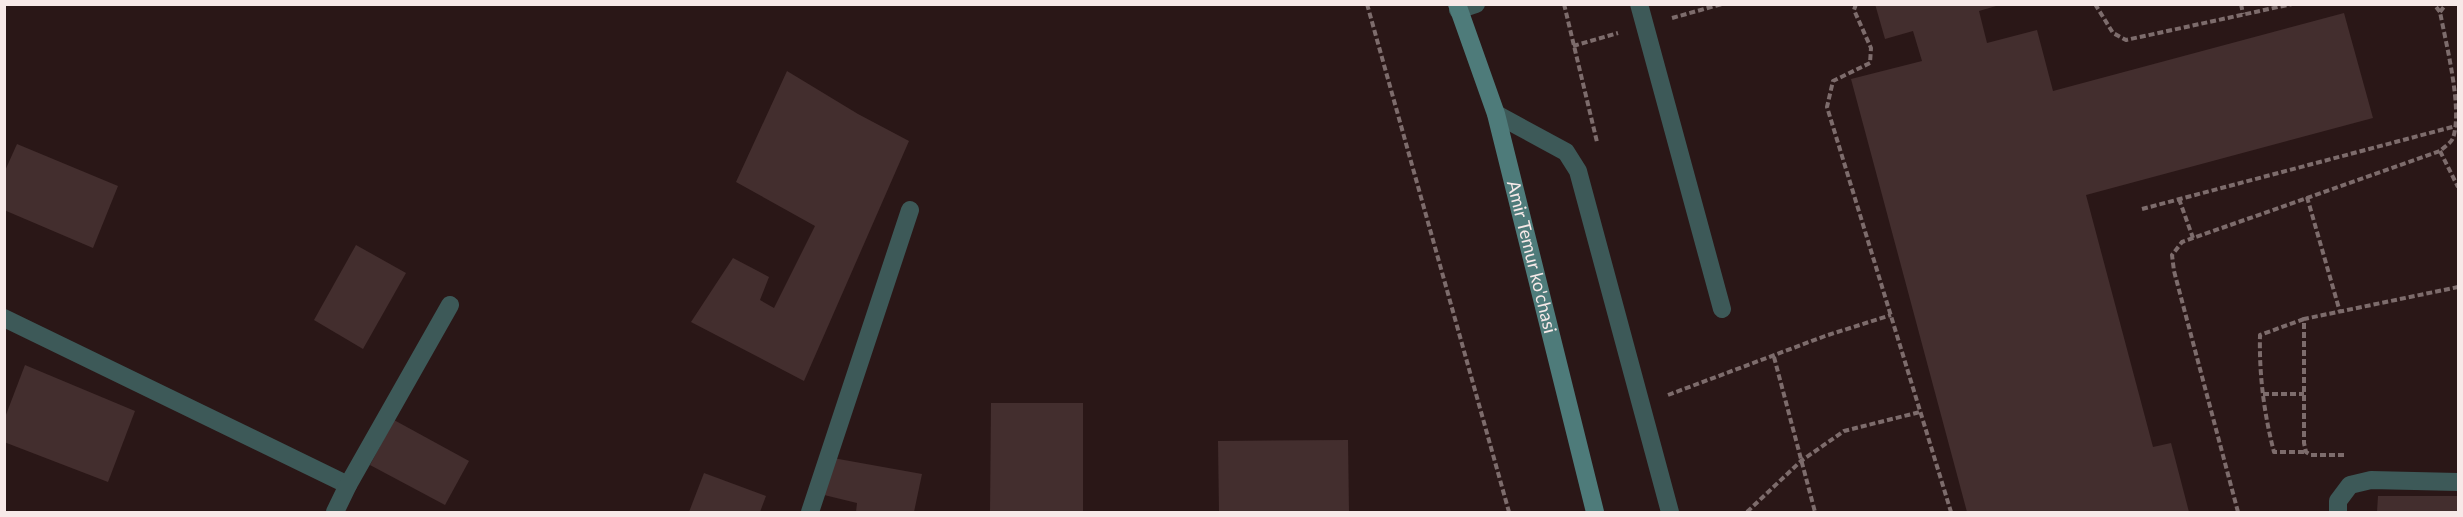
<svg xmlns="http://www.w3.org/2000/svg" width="2463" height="517" font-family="Lato,sans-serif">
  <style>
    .building { fill: #432e2e }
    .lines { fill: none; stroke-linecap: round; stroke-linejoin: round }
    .path { stroke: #7d6c6c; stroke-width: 4; stroke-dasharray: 6 3; stroke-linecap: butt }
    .lane { stroke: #3d5958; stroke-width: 18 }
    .street { stroke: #3d5958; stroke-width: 18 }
    .secondary { stroke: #4e7b7a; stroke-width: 18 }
    .labels { text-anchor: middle; stroke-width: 5; stroke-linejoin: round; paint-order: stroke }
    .street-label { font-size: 18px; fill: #f7e9e8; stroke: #0c0505 }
  </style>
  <rect width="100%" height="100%" fill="#2a1717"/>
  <g class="building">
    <path d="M1875 4H2003L1979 11 1987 43 2037 30 2053 91 2344 13 2373 118 2086 195 2153 447 2171 443 2189 512H1967L1851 79 1922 61 1913 31 1885 39Z"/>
    <path d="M787 71 858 114 909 141 804 381 691 322 733 258 769 277 760 300 774 308 815 226 736 182Z"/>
    <path d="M17 144 118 186 93 248 4 210V173Z"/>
    <path d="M356 245 406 273 363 349 314 320Z"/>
    <path d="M25 365 135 411 108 482 4 442V420Z"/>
    <path d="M991 403H1083V512H990Z"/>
    <path d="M394 420 469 461 445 505 370 465Z"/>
    <path d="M1348 440 1349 512H1219L1218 441Z"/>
    <path d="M833 458 922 474 914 512H856L857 503 820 494Z"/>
    <path d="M704 473 766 496 760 512H689Z"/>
    <path d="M2378 496H2458V512H2377Z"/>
  </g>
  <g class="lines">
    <g class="path">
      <path d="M1367 4 1509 512"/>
      <path d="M1564 4 1597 142"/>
      <path d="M1856 4 1854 10 1871 48 1870 63 1833 81 1827 107 1951 512"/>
      <path d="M2095 4 2113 33 2126 40 2292 4"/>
      <path d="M2241 4 2243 14"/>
      <path d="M2440 12 2446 4"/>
      <path d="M1672 18 1722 4"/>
      <path d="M1573 46 1618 33"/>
      <path d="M2440 151 2458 187"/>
      <path d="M2307 197 2340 312"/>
      <path d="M2179 199 2193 238"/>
      <path d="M2142 209 2456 126"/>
      <path d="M2304 319 2260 335C2259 374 2264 414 2274 452H2306"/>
      <path d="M1774 357 1815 512"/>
      <path d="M2263 394H2304"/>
      <path d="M1668 395 1825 336 1891 315"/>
      <path d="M2344 455H2311L2306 452 2304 443V319L2458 287"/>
      <path d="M1747 512 1801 461 1844 431 1920 412"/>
      <path d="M2238 512 2174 271 2172 255 2182 242 2440 151C2444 147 2451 143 2453 138 2463 109 2446 44 2440 12L2434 4"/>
    </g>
    <g class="lane">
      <path d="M1639 4 1722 309"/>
      <path d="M1496 114 1566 152 1578 171 1670 512"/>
      <path d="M4 318 348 485"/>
      <path d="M2338 512V501L2350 485 2371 480 2458 482"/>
    </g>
    <g class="street">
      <path d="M1458 10 1476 4"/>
      <path d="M335 512 348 485 450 305"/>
      <path d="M810 512 910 210"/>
    </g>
    <path class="secondary" id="s1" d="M1457 4 1496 114 1595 512"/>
  </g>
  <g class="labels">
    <g class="street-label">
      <text dy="6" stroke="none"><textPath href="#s1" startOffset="264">Amir Temur ko'chasi</textPath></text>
    </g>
  </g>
  <rect width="2463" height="517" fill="none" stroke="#f7e9e8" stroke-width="12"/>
</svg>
